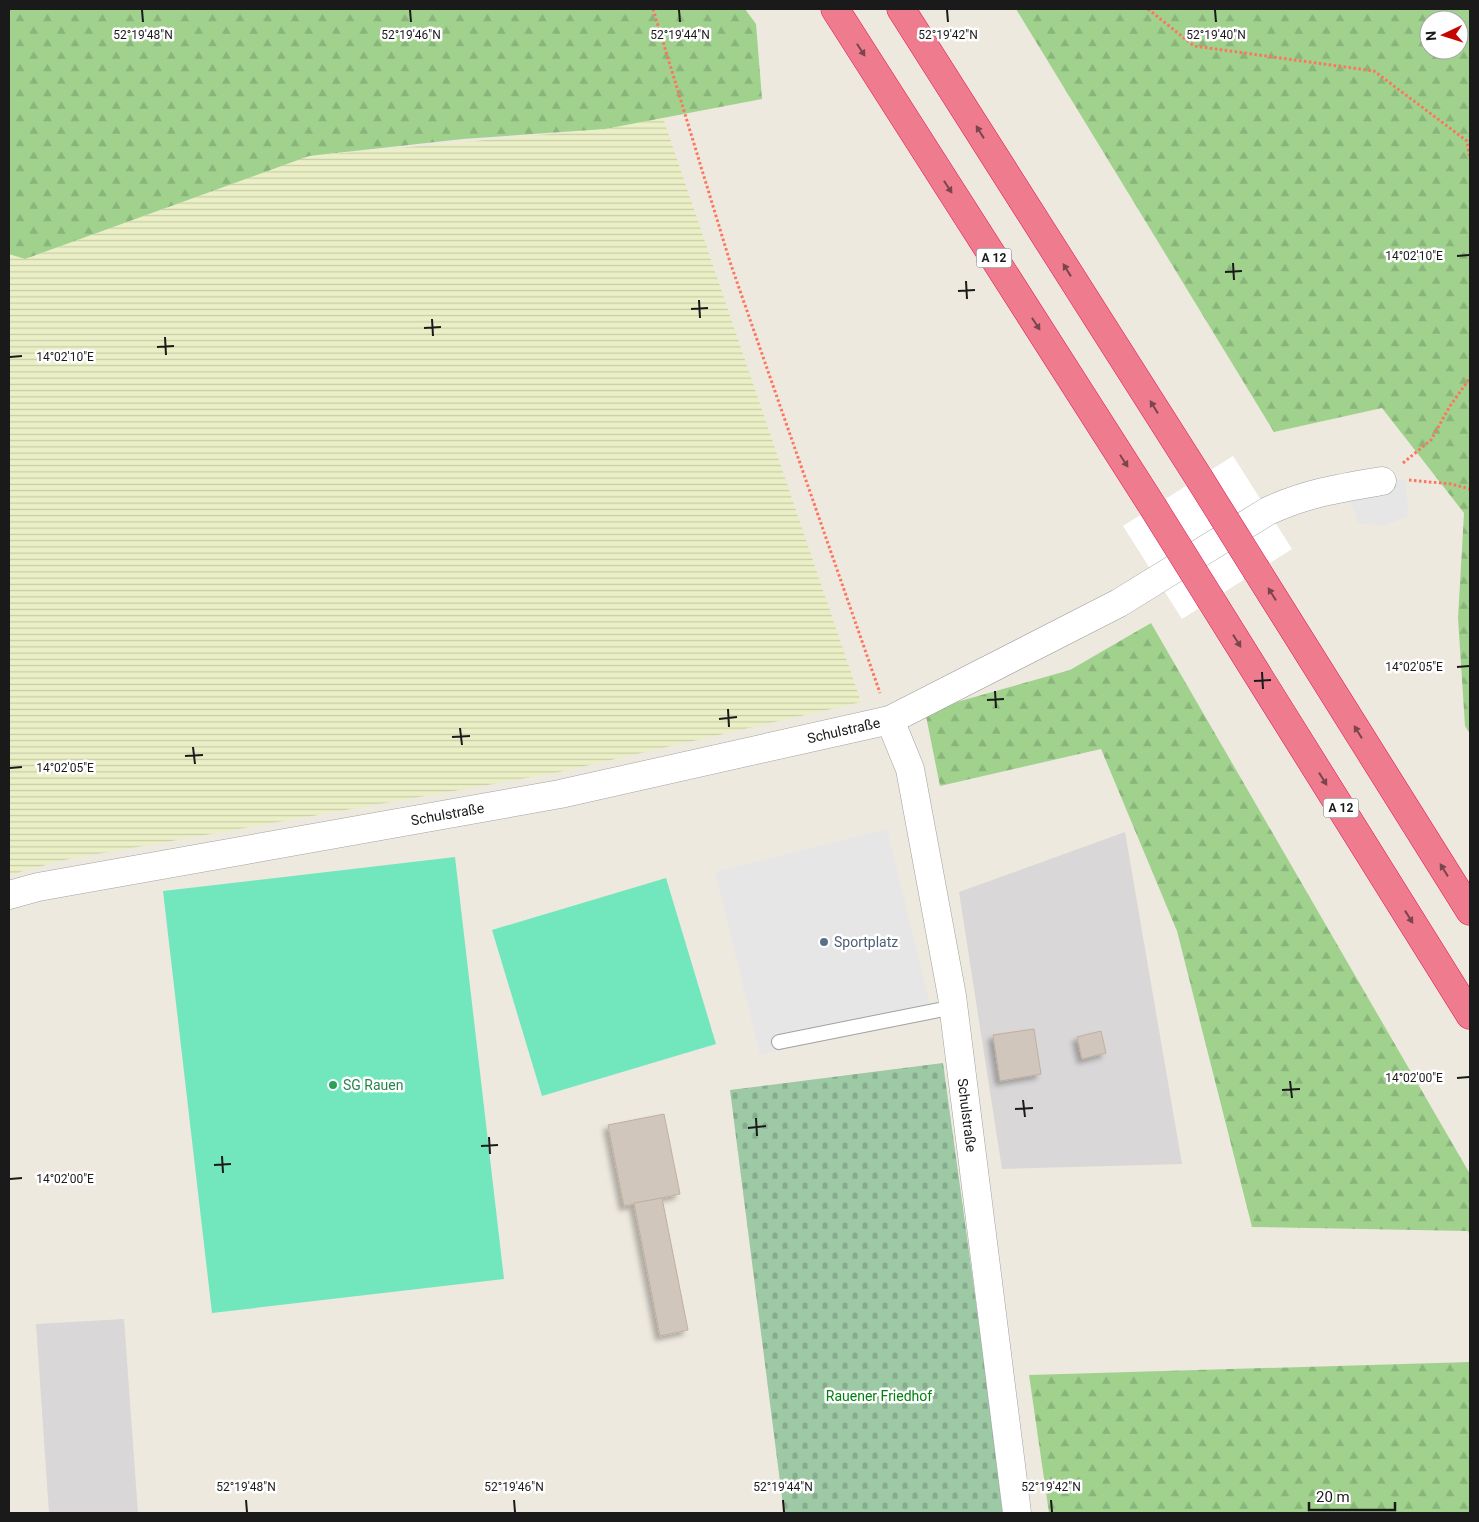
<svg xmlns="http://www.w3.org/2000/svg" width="1479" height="1522" font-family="Roboto,sans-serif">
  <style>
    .residential { fill: #d9d7d7 }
    .farmland { fill: url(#farmland-rules) }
    .forest { fill: url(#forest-firs); fill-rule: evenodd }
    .cemetery { fill: url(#cemetery-stones) }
    .pitch { fill: #72e7bd }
    .parking { fill: #e6e6e6 }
    .pier { fill: #fff }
    .building { fill: #d1c6bb; stroke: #c1af9f; filter: url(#shadow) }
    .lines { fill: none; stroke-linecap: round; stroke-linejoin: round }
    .service-casing { stroke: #a1a1a1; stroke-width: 16 }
    .minor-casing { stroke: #a1a1a1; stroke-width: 29 }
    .motorway-casing { stroke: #e61153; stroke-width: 29 }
    .path { stroke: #ff745e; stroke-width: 3; stroke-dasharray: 2.5 2.5; stroke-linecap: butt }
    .service { stroke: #fff; stroke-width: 14 }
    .minor { stroke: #fff; stroke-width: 28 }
    .motorway { stroke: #ef7c8e; stroke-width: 28 }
    .motorway-bridge-casing { stroke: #e61153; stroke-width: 29; stroke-linecap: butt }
    .motorway-bridge { stroke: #ef7c8e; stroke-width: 28 }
    .oneway { fill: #7a464e }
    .ticks { fill: none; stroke: #1a1a1a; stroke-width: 2 }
    .service-dot { fill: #5c6f8a; stroke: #fff; stroke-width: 2 }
    .leisure-dot { fill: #2e9e5b; stroke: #fff; stroke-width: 2 }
    .labels { text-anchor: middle; stroke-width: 5; stroke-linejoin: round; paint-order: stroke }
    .shield { fill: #fff; stroke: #5f5f5f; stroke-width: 1 }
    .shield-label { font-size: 12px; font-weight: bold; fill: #1a1a1a }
    .street-label { font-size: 14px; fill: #1a1a1a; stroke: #fff }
    .service-label { font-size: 14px; fill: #4e5e75; stroke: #fff; text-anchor: start }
    .leisure-label { font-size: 14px; fill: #27864d; stroke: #fff; text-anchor: start }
    .park-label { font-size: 14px; fill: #00810f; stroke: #fff }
    .ticks-label { font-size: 12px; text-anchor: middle; fill: #1a1a1a; stroke: #fff; stroke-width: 5; stroke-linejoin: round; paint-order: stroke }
  </style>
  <defs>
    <pattern id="farmland-rules" width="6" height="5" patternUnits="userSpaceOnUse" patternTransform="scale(1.25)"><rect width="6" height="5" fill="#ebefc6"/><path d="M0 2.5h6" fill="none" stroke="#c9ccaa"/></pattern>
    <pattern id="forest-firs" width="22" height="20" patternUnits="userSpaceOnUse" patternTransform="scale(1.25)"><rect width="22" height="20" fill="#a0d28e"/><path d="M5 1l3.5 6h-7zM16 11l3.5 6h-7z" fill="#89b47a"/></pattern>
    <pattern id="cemetery-stones" width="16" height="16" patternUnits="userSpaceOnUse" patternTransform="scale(1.25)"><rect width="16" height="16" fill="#9dc9a5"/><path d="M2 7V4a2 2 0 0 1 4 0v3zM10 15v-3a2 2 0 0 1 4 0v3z" fill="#87ac8d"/></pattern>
    <filter id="shadow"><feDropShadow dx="-4.5" dy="4.5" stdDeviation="2.5" flood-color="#0004"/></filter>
  </defs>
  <rect width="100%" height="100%" fill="#eee9de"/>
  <g class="residential">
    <path d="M1125 832 1182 1164 1002 1169 959 892Z"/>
    <path d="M124 1319 138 1513H49L36 1324Z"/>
  </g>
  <path class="farmland" d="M663 118 861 702 555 773 64 860 9 875V254L25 259 309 156 605 129Z"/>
  <g class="forest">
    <path d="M9 9H745L756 24 762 99 605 129 463 139 309 156 25 259 9 254Z"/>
    <path d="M1016 9H1470V734L1465 726 1458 618 1464 513 1382 408 1274 432ZM1429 20H1459V50H1429Z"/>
    <path d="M1151 623 1470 1174V1236L1468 1231 1252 1227 1177 931 1101 749 940 786 925 711 1070 670Z"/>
    <path d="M1470 1362V1513H1049L1029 1375Z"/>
  </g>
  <path class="cemetery" d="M943 1063 1005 1513H784L730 1090Z"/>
  <g class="pitch">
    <path d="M455 857 504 1279 212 1313 163 891Z"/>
    <path d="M666 878 716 1044 542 1096 492 930Z"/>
  </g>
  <g class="parking">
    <path d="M1405 480 1409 516 1383 526 1358 523 1347 487 1382 481Z"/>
    <path d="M887 829 932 1012 760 1055 715 872Z"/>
  </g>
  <path class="pier" d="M1233 456 1292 549 1182 619 1123 526Z"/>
  <g class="building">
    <path d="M1034 1029 1041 1074 1000 1081 993 1035Z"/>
    <path d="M1101 1031 1106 1053 1082 1059 1077 1037Z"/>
    <path d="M664 1114 680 1194 624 1206 608 1125Z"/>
    <path d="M662 1198 688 1330 660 1336 634 1203Z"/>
  </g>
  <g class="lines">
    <defs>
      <path id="service" d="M779 1042 954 1007"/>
      <g id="minor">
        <path id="s1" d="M890 720 910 769 952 996 1017 1513"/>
        <path id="s2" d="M9 895 38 887 560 794 890 720 1119 603 1268 511C1307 493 1340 488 1382 481"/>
      </g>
      <g id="motorway">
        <path d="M835 9 1153 507"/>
        <path d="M901 9 1199 478"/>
        <path d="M1257 571 1470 911"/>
        <path d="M1211 600 1470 1015"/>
      </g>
    </defs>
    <use href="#service" class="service-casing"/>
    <use href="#minor" class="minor-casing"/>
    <use href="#motorway" class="motorway-casing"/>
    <g class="path">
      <path d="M653 9 730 262 880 693"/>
      <path d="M1148 9 1194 46 1374 71 1467 141 1470 159"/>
      <path d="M1403 463 1431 440 1450 406 1470 378"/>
      <path d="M1409 480 1451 484 1470 489"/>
    </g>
    <use href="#service" class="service"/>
    <use href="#minor" class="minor"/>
    <use href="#motorway" class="motorway"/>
    <defs>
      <g id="motorway-bridge">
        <path d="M1199 478 1257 571"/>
        <path d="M1153 507 1211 600"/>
      </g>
    </defs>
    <use href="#motorway-bridge" class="motorway-bridge-casing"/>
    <use href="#motorway-bridge" class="motorway-bridge"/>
  </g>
  <defs><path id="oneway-solid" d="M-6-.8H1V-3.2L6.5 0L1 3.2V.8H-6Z" transform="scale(1.25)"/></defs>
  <g class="oneway">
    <use href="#oneway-solid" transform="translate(861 50) rotate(57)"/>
    <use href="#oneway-solid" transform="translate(980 132) rotate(-122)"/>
    <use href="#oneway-solid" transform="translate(948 187) rotate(57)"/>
    <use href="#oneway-solid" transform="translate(1067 270) rotate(-122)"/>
    <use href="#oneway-solid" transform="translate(1036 324) rotate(57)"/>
    <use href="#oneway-solid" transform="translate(1154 407) rotate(-122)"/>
    <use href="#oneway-solid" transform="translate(1124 461) rotate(57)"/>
    <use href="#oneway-solid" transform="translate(1272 594) rotate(-122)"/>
    <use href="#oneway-solid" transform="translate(1237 641) rotate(58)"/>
    <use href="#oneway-solid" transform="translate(1358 732) rotate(-122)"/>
    <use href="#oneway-solid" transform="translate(1323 779) rotate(58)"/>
    <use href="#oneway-solid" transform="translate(1444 870) rotate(-122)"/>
    <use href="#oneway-solid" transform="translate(1409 917) rotate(58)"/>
  </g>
  <path class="ticks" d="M142 10 143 22M410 10 411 22M679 10 680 22M947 10 948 22M1215 10 1216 22M1457 256 1469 255M1233 263 1234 280M1225 272 1242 271M966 281 967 299M958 291 975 290M699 300 700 318M691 309 708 308M432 319 433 336M424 328 441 327M165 337 166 355M157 347 174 346M10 357 22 356M1457 667 1469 666M1262 672 1263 689M1254 681 1271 680M995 691 996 708M987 700 1004 699M728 709 729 727M719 719 737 717M460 728 462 745M452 737 470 736M193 747 195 764M185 756 203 755M10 768 22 767M1457 1078 1469 1077M1290 1081 1292 1098M1282 1090 1300 1089M1023 1100 1025 1117M1015 1109 1033 1108M756 1118 757 1136M748 1128 766 1126M489 1137 490 1154M481 1146 498 1145M222 1156 223 1173M214 1165 231 1164M10 1179 22 1178M246 1500 247 1512M514 1500 515 1512M783 1500 784 1512M1051 1500 1052 1512"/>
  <circle class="service-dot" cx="824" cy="942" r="5"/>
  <circle class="leisure-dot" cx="333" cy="1085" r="5"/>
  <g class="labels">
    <g class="shield">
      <rect x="976.5" y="248.5" width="35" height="19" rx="4"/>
      <rect x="1323.5" y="798.5" width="35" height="19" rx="4"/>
    </g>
    <g class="shield-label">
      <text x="994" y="262">A 12</text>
      <text x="1341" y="812">A 12</text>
    </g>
    <g class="street-label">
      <text dy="5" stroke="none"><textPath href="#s2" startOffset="851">Schulstraße</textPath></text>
      <text dy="5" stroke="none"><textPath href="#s2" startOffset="446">Schulstraße</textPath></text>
      <text dy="5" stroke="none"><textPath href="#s1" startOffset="404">Schulstraße</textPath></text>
    </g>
    <g class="service-label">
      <text x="834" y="947">Sportplatz</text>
    </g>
    <g class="leisure-label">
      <text x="343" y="1090">SG Rauen</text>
    </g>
    <g class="park-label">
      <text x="879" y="1401">Rauener Friedhof</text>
    </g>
  </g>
  <g class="ticks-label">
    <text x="143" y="39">52°19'48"N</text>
    <text x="411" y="39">52°19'46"N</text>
    <text x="680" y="39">52°19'44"N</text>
    <text x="948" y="39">52°19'42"N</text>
    <text x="1216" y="39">52°19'40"N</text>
    <text x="1414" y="260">14°02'10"E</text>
    <text x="65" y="361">14°02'10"E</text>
    <text x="1414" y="671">14°02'05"E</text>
    <text x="65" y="772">14°02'05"E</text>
    <text x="1414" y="1082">14°02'00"E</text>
    <text x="65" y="1183">14°02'00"E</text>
    <text x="246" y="1491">52°19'48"N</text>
    <text x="514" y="1491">52°19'46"N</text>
    <text x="783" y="1491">52°19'44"N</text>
    <text x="1051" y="1491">52°19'42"N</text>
  </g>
  <rect width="1479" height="1522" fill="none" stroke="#1a1a1a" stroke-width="20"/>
  <g transform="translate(1444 35) rotate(266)"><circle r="24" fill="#ffffff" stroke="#a3a3a3"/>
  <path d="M0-4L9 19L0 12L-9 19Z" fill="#c50600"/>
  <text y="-8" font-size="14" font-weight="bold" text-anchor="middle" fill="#1a1a1a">N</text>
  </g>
  <path d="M1309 1502v8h86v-8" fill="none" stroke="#1a1a1a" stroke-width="2.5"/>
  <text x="1316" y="1502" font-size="15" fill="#1a1a1a" stroke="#ffffff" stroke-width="4" paint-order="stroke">20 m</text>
</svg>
